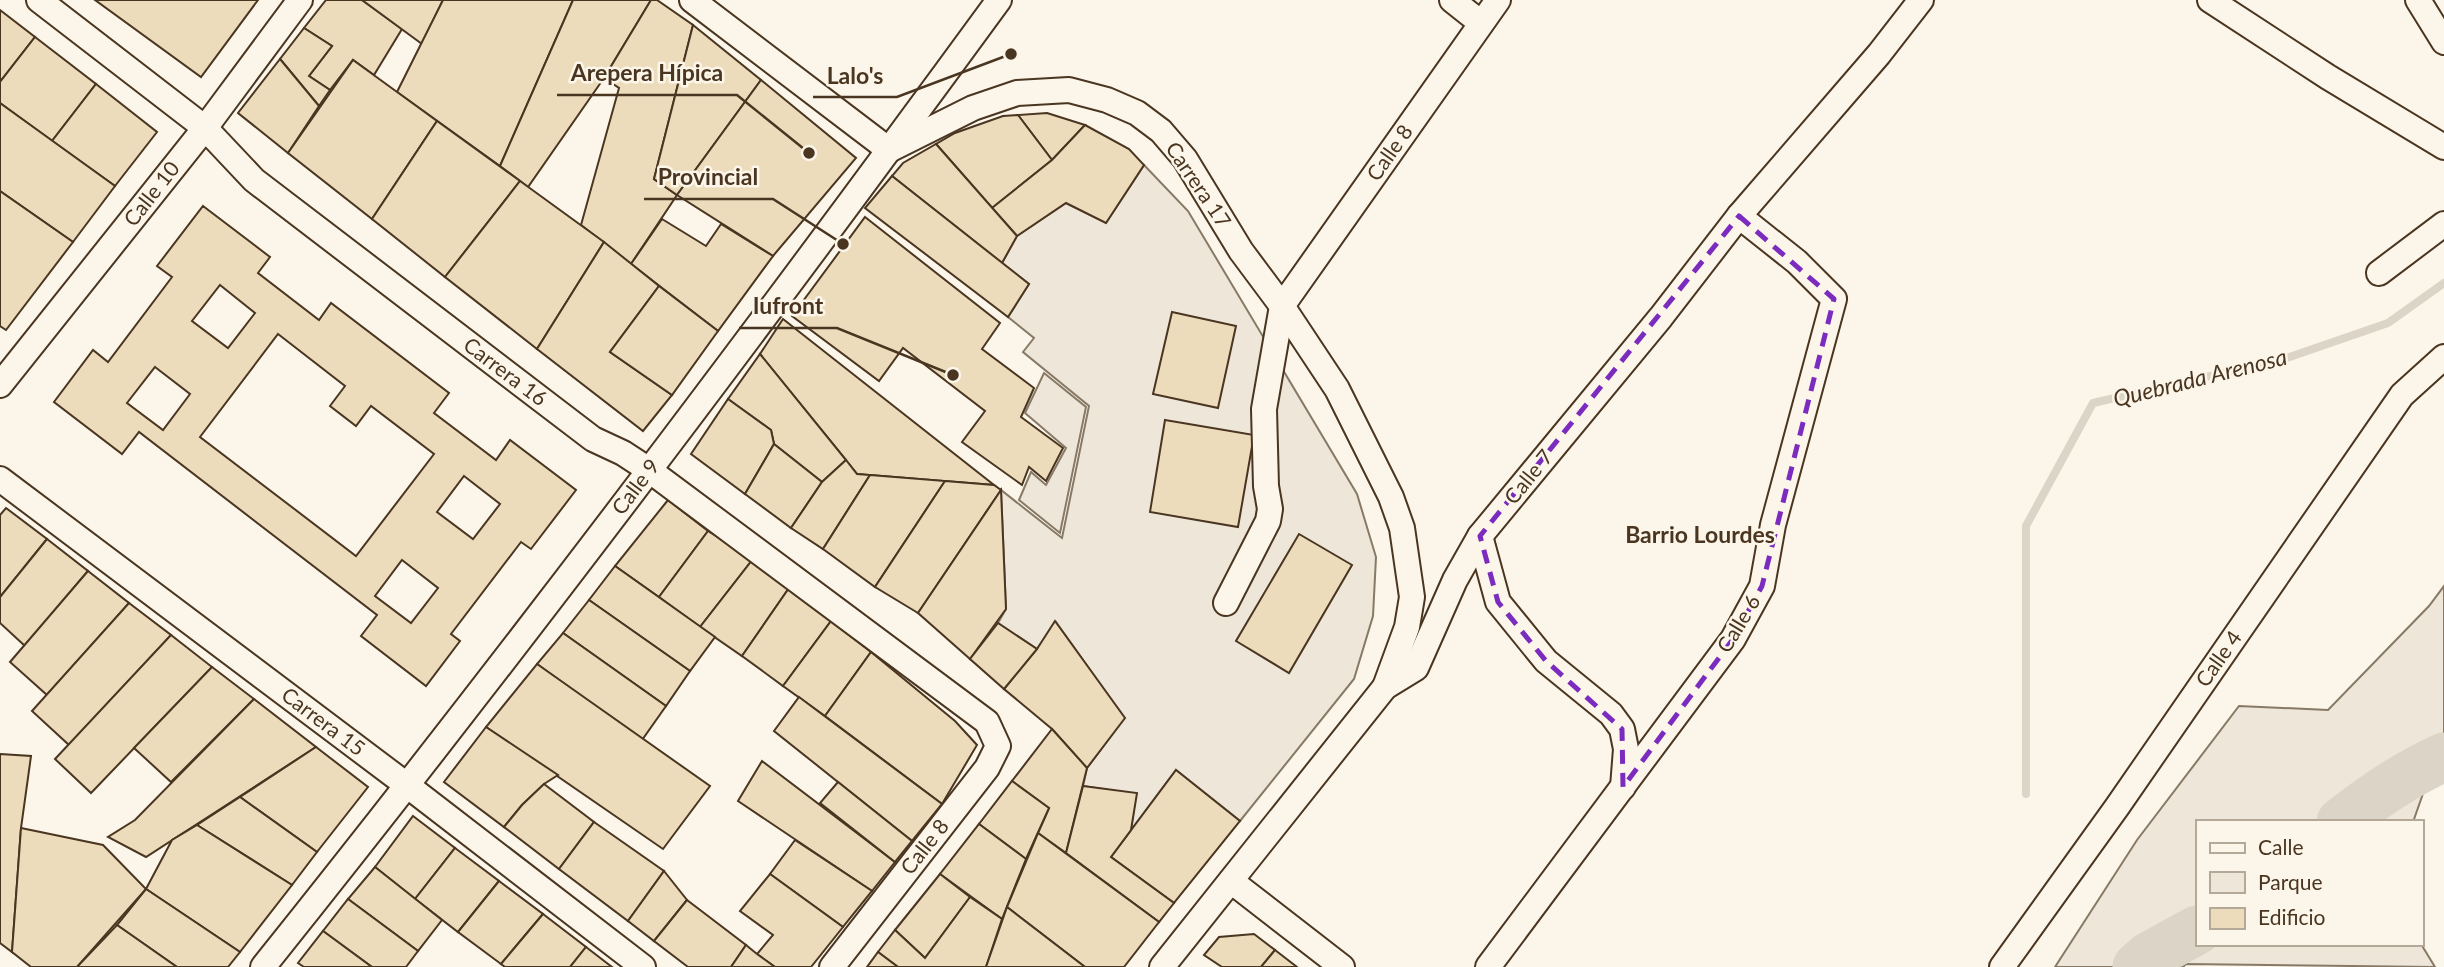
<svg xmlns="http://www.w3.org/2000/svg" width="2444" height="967" font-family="Lato,sans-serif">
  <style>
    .green { fill: #ede6d9; stroke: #887966; stroke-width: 2 }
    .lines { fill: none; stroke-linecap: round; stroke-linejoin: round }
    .stream { stroke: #dcd4c6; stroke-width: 8 }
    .river { stroke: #dcd4c6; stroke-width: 49 }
    .building { fill: #ecdcbc; stroke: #4a3520; stroke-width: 2; fill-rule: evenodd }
    .street-casing { stroke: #4a3520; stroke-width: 28 }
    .street { stroke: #fbf6e9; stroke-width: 24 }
    .marked { fill: none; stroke: #7b2cbf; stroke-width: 5; stroke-dasharray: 14 9; stroke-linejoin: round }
    .labels { text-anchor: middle; stroke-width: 5; stroke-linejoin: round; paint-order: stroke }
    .street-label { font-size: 21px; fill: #4a3520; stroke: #fbf6e9 }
    .water-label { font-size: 23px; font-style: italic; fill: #4a3520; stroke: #fbf6e9 }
    .neighbourhood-label { font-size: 23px; font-weight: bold; fill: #4a3520; stroke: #fbf6e9 }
    .leader { fill: none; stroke: #4a3520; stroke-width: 2.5 }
    .callout-dot { fill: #4a3520; stroke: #fbf6e9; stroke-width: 2.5 }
    .callout-label { font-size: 23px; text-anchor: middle; font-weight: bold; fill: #4a3520; stroke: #fbf6e9; stroke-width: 5; stroke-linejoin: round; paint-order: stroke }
  </style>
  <rect width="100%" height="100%" fill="#fbf6e9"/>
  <g class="green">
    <path d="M1144 165 1188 211 1357 494 1376 557 1373 616 1354 679 1240 821 1176 770 1131 830 1136 794 1083 786 1087 768 1124 718 1056 622 1037 649 998 623 1006 609 1001 490 1062 538 1089 406 1023 352 1034 338 1008 317 1029 284 1002 263 1017 236 1066 203 1106 223Z"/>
    <path d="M1044 373 1086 407 1060 533 1019 500 1031 472 1046 485 1066 448 1025 413Z"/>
    <path d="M2444 586V779L2425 788 2413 822H2197V944H2421L2435 967 2186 964 2183 967H2055L2137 840 2239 706 2328 710 2429 606Z"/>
  </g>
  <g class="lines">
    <path class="stream" d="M2026 794V526L2093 403 2284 359 2388 323 2444 283"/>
    <g class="river">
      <path d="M2341 822C2374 796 2406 774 2444 757"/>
      <path d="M2137 967 2148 957 2197 930"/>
    </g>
  </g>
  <g class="building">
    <path d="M95 0H258L201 77Z"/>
    <path d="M326 0H362L402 29 374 75 353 60 330 90 309 76 332 46 304 28Z"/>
    <path d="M362 0H443L422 44Z"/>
    <path d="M443 0H573L500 166 397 92Z"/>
    <path d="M573 0H651L604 78 528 187 500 166Z"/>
    <path d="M651 0H657L693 25 654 179 677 195 631 264 581 225 619 88 604 78Z"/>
    <path d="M0 10 35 37 0 82Z"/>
    <path d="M693 25 761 80 677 195 654 179Z"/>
    <path d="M304 28 332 46 309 76 330 90 319 106 280 59Z"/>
    <path d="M35 37 96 84 52 141 0 103V82Z"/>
    <path d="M280 59 319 106 288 153 238 113Z"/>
    <path d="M353 60 437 121 372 219 288 153Z"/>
    <path d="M761 80 856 158 773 256 677 195Z"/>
    <path d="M96 84 157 132 115 186 52 141Z"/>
    <path d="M0 103 115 186 73 242 0 191Z"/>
    <path d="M1047 113 1085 125 1052 160 1018 115Z"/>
    <path d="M1018 115 1052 160 992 208 936 144 955 133 1003 116Z"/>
    <path d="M437 121 520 181 445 277 372 219Z"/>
    <path d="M1085 125 1129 149 1144 165 1106 223 1066 203 1017 236 992 208 1052 160Z"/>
    <path d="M936 144 1017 236 1002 263 892 176 903 163Z"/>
    <path d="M892 176 1029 284 1008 317 865 208Z"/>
    <path d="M520 181 604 242 537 349 445 277Z"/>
    <path d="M0 191 73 242 6 330 0 326Z"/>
    <path d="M203 206 270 257 258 273 319 320 331 303 449 393 434 413 496 460 510 440 576 490 531 549 521 542 451 634 460 641 426 686 361 636 377 615 139 432 122 454 54 402 93 350 108 362 172 277 157 266ZM220 285 255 313 228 348 192 321ZM278 334 345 386 330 406 356 426 371 406 434 454 356 556 200 437ZM155 367 190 394 163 430 127 403ZM464 476 500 504 473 539 437 512ZM402 560 438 588 411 623 375 596Z"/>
    <path d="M865 217 1000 323 982 349 1034 388 1021 417 1063 448 1046 481 1029 467 1022 485 962 442 985 411 903 348 879 381 792 316Z"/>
    <path d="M662 219 706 246 721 224 773 256 718 331 631 264Z"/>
    <path d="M604 242 659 286 610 352 672 395 643 431 537 349Z"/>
    <path d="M659 286 718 331 672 395 610 352Z"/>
    <path d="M1172 312 1236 326 1218 408 1153 394Z"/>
    <path d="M783 319 994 485 857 474 760 354Z"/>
    <path d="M760 354 846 460 822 482 774 444 771 430 728 399Z"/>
    <path d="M728 399 771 430 774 444 745 494 691 454Z"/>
    <path d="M1165 420 1254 435 1238 527 1150 512Z"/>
    <path d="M774 444 822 482 791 528 745 494Z"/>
    <path d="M846 460 857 474 870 475 823 549 791 528 822 482Z"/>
    <path d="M870 475 945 481 875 587 823 549Z"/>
    <path d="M945 481 994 485 1001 490 918 613 875 587Z"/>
    <path d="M1001 490 1006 609 970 659 918 613Z"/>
    <path d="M668 500 708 531 659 597 615 566Z"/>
    <path d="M6 508 47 539 0 597V515Z"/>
    <path d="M708 531 753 559 700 627 659 597Z"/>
    <path d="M1299 534 1352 565 1289 673 1236 641Z"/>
    <path d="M47 539 88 571 25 646 0 623V597Z"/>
    <path d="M753 559 789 588 742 656 700 627Z"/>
    <path d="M615 566 715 637 690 671 589 600Z"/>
    <path d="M88 571 129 603 47 695 10 662Z"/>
    <path d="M789 588 831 621 783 686 742 656Z"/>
    <path d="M589 600 690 671 666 706 563 633Z"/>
    <path d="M129 603 171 635 69 745 32 711Z"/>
    <path d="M831 621 871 652 825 716 783 686Z"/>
    <path d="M1055 621 1125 718 1087 768 1052 729 1004 689 1037 649Z"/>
    <path d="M998 623 1037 649 1004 689 970 659Z"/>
    <path d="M563 633 666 706 642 740 537 664Z"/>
    <path d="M171 635 212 667 91 793 55 759Z"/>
    <path d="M871 652 955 721 977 745 942 804 825 716Z"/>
    <path d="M537 664 710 786 663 849 486 727Z"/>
    <path d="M212 667 254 699 171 782 134 748Z"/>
    <path d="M799 697 942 804 912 841 774 731Z"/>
    <path d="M254 699 316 747 146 857 108 837 135 820Z"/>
    <path d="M486 727 558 775 544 784 522 805 504 827 444 782Z"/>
    <path d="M1052 729 1087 768 1066 853 1038 833 1049 808 1012 781Z"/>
    <path d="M316 747 368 787 317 852 240 797Z"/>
    <path d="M0 754 31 756 21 828 12 952 0 943Z"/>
    <path d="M762 761 895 862 872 891 738 801Z"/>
    <path d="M1176 770 1240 821 1174 903 1111 857Z"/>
    <path d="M1012 781 1049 808 1026 859 979 824Z"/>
    <path d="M838 782 912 841 895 862 820 803Z"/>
    <path d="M544 784 594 822 559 869 504 827 522 805Z"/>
    <path d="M1083 786 1137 793 1131 830 1111 857 1174 903 1159 922 1066 853Z"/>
    <path d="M240 797 317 852 292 885 197 825Z"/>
    <path d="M413 816 455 848 415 899 375 867Z"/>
    <path d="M594 822 664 871 628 921 559 869Z"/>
    <path d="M979 824 1026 859 1002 919 940 874Z"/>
    <path d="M197 825 292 885 240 952 146 889 172 840Z"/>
    <path d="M21 828 103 845 146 889 77 967H31L12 952Z"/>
    <path d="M1038 833 1159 922 1124 967H1085L1007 907Z"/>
    <path d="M795 840 872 891 843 927 770 874Z"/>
    <path d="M455 848 499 881 458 932 415 899Z"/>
    <path d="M375 867 442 920 418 951 348 899Z"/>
    <path d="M664 871 687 900 654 941 628 921Z"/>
    <path d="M770 874 843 927 811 967H775L757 954 773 935 740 911Z"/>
    <path d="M940 874 970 897 925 958 895 930Z"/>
    <path d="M499 881 543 914 501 964 458 932Z"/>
    <path d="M146 889 240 952 228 967H177L117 925Z"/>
    <path d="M970 897 1002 919 986 967H898L878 952 895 930 925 958Z"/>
    <path d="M348 899 418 951 406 967H372L323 931Z"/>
    <path d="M687 900 746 945 731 967H688L654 941Z"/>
    <path d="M1007 907 1085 967H986Z"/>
    <path d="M543 914 586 947 570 967H505L501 964Z"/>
    <path d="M117 925 177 967H77Z"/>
    <path d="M323 931 372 967H304L298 963Z"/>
    <path d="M1254 934 1275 950 1261 967H1222L1204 955 1219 937Z"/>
    <path d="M746 945 757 954 775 967H731Z"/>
    <path d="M586 947 612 967H570Z"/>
    <path d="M1275 950 1297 967H1261Z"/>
    <path d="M878 952 898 967H867Z"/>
  </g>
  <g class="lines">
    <defs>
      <g id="street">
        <path d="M39 0 205 128 254 180 593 439 623 453 649 470 987 722 998 746 987 768 832 967"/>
        <path d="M692 0 889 150 973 108 1017 93 1069 90 1107 100 1137 113 1161 131 1185 159 1241 251 1282 306 1337 389 1391 497 1402 528 1412 597 1407 627 1385 687"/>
        <path d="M1452 0 1481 23"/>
        <path d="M2210 0 2328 77 2444 147"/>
        <path d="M2418 0 2444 42"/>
        <path d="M2379 273 2444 224"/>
        <path d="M0 385 205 128 300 0"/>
        <path d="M0 479 408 786 643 967"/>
        <path d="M1480 536 1498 602 1546 661 1611 714 1622 729 1626 749 1623 787"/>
        <path d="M1226 603 1268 521 1270 509 1266 486 1264 409 1282 306 1498 0"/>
        <path d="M1231 881 1342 967"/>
        <path d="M263 967C516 651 760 327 999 0"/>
        <path d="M1162 967 1385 687 1416 668 1455 580 1480 536 1661 317 1739 216 1879 54 1921 0"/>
        <path d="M1488 967 1733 639 1762 586 1773 525 1834 299 1797 262 1739 216"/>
        <path d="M2002 967 2117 807 2402 395 2444 357"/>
      </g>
    </defs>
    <use href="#street" class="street-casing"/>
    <use href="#street" class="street"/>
  </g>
  <path class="marked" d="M1739 216 1834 299 1762 586 1733 639 1623 787 1622 729 1546 661 1498 602 1480 536Z"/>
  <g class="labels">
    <g class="street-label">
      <text transform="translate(1390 153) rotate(-55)" y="7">Calle 8</text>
      <text transform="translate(1198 185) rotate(56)" y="7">Carrera 17</text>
      <text transform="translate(152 194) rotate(-52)" y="7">Calle 10</text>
      <text transform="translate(505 372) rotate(37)" y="7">Carrera 16</text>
      <text transform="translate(1529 477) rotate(-51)" y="7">Calle 7</text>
      <text transform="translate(636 487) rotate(-53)" y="7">Calle 9</text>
      <text transform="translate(1739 624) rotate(-59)" y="7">Calle 6</text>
      <text transform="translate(2219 659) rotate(-55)" y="7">Calle 4</text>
      <text transform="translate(323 722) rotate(37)" y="7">Carrera 15</text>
      <text transform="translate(925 847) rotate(-52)" y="7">Calle 8</text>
    </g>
    <g class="water-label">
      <text transform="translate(2200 378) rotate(-14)" y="8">Quebrada Arenosa</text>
    </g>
    <g class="neighbourhood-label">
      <text x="1700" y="543">Barrio Lourdes</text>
    </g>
  </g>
  <path class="leader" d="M809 153L737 95H557M1011 54L897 97H813M843 244L773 199H644M953 375L837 328H739"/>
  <g class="callout-dot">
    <circle cx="809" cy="153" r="7"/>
    <circle cx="1011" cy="54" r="7"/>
    <circle cx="843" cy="244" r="7"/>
    <circle cx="953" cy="375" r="7"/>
  </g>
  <g class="callout-label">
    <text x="647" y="81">Arepera Hípica</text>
    <text x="855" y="84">Lalo's</text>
    <text x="708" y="185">Provincial</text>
    <text x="788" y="314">Iufront</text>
  </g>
  <rect x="2196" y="820" width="228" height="126" fill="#fbf6e9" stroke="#b4a999" stroke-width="2"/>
  <rect x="2210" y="843" width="35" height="10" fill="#fbf6e9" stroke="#b4a999" stroke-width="2"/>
  <text x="2258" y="855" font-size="21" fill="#4a3520">Calle</text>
  <rect x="2210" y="872" width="35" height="21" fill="#ede6d9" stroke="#b4a999" stroke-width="2"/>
  <text x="2258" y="890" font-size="21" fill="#4a3520">Parque</text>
  <rect x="2210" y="908" width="35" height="21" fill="#ecdcbc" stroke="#b4a999" stroke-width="2"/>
  <text x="2258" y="925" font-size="21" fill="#4a3520">Edificio</text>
</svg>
